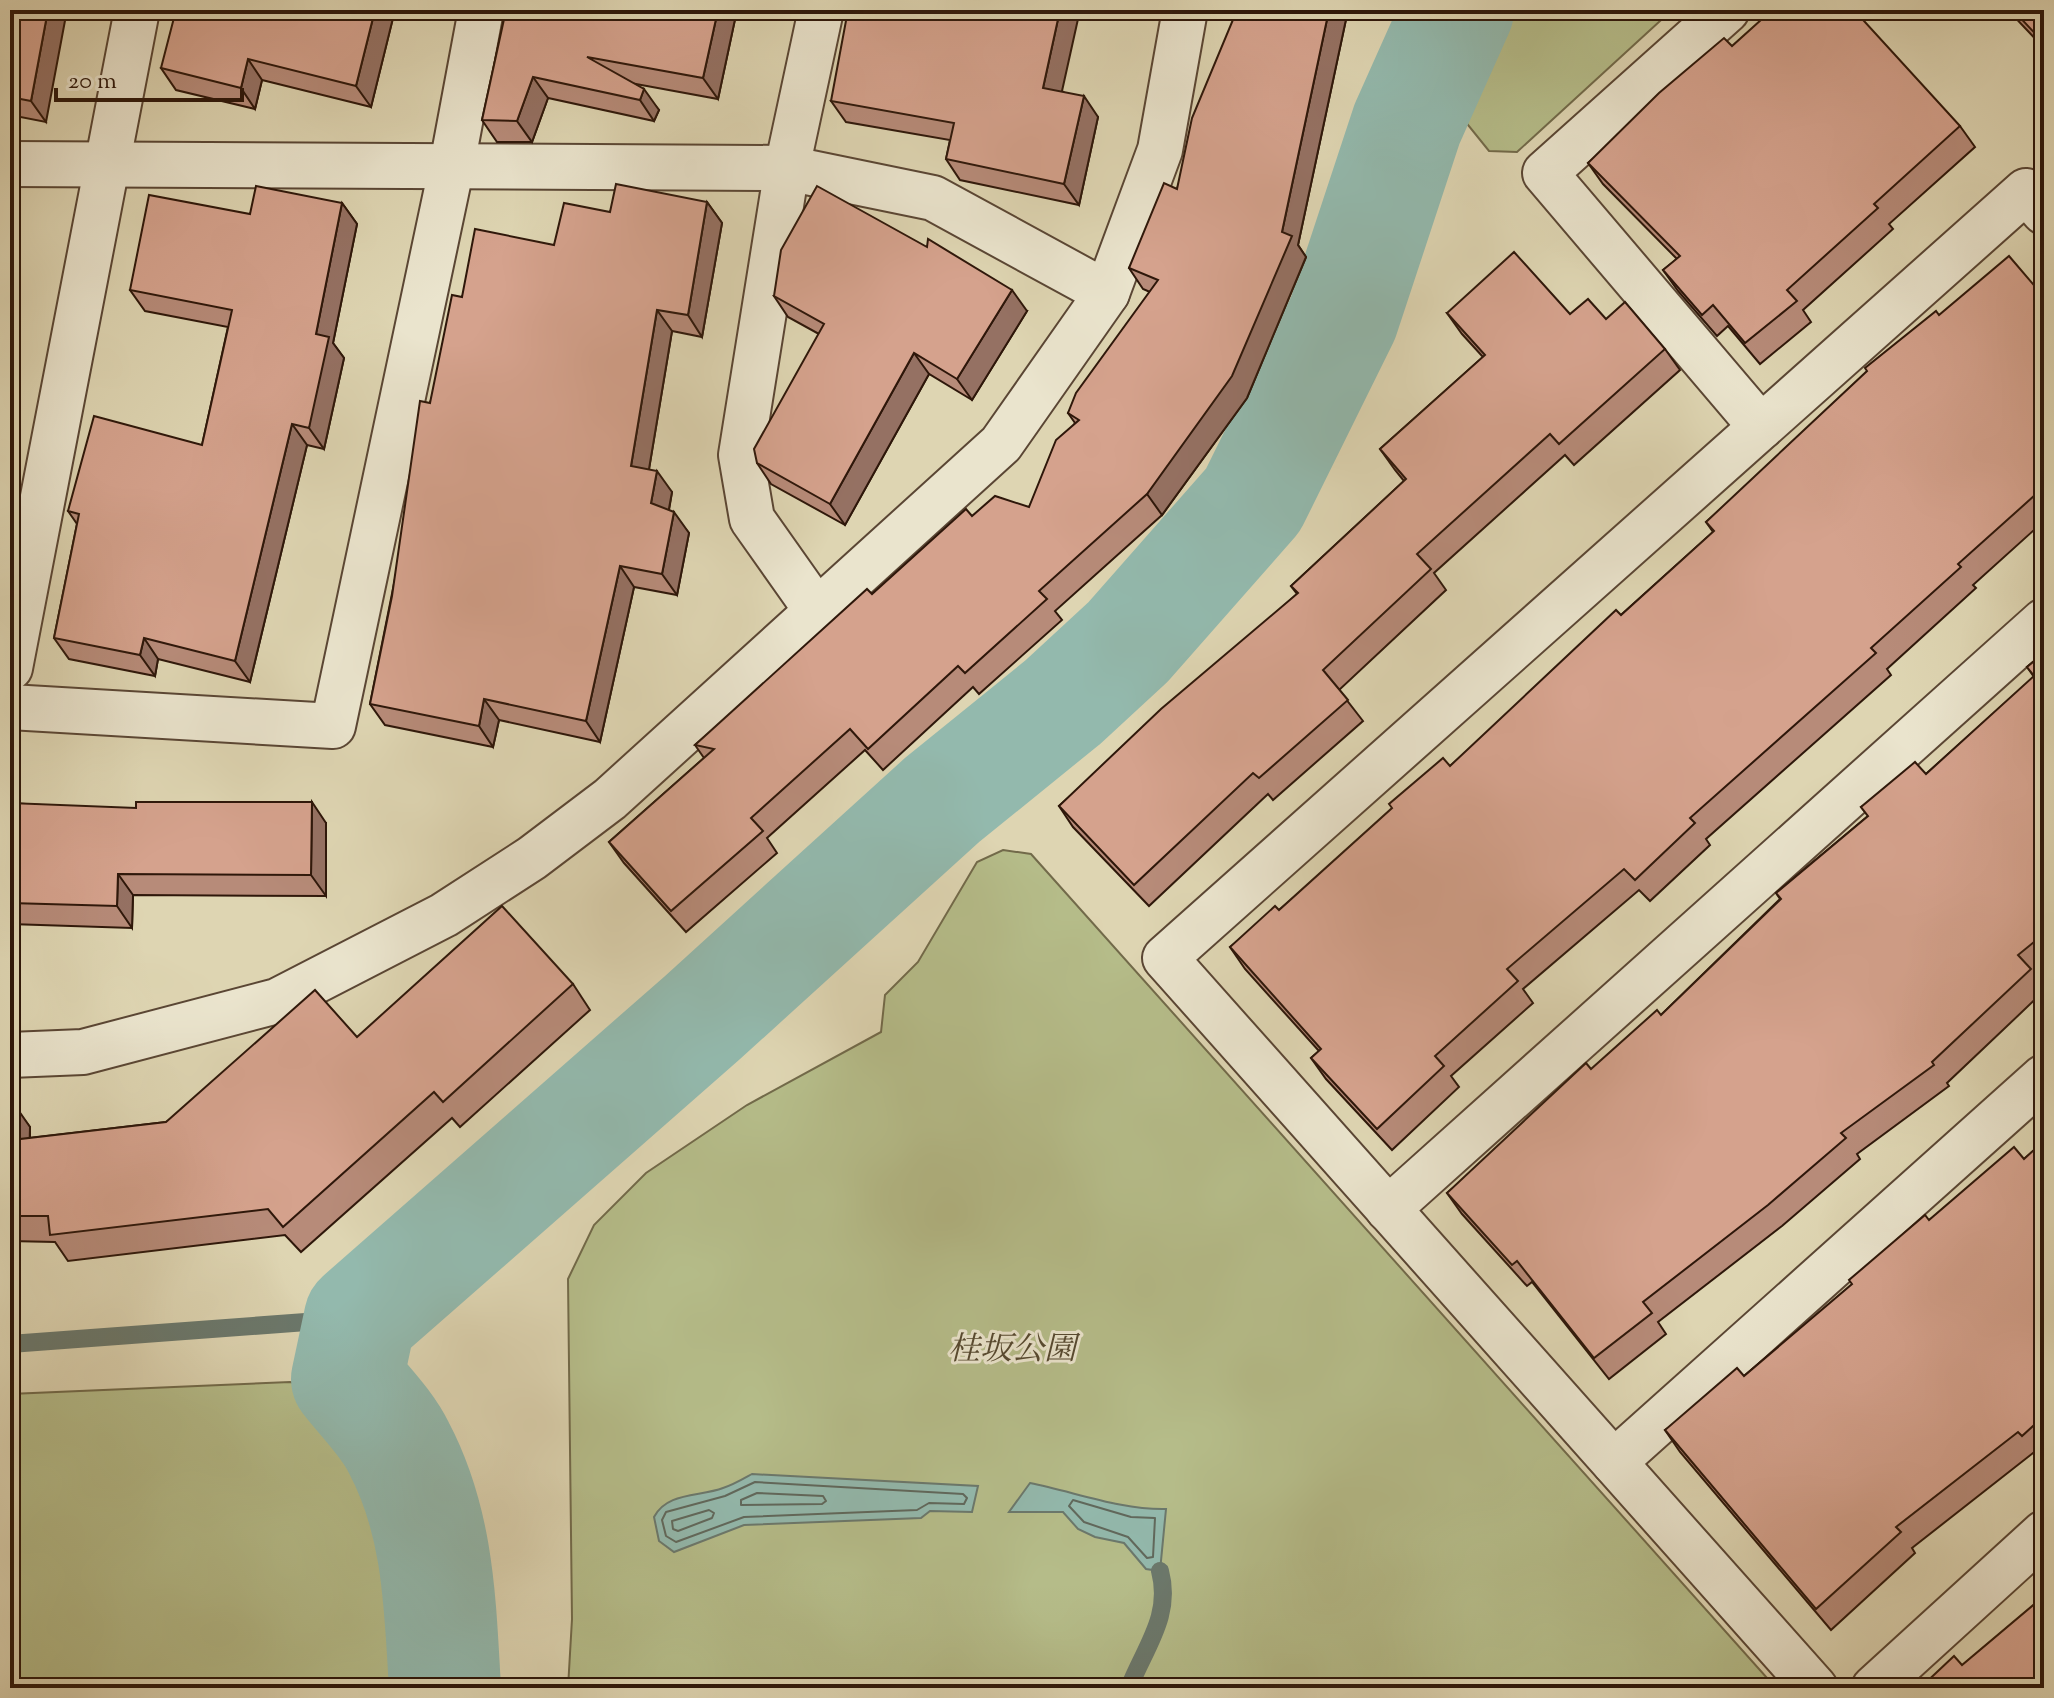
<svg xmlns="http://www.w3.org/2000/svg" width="2054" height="1698" font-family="'Sorts Mill Goudy','Noto Serif JP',serif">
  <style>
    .green { fill: #b5bc89; stroke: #726a4a; stroke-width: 2 }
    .water { fill: #93b9ad; stroke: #6b786c; stroke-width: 2 }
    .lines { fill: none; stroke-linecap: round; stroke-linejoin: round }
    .shore { stroke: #60685c; stroke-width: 2 }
    .stream { stroke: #6b786c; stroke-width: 18 }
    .river { stroke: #93b9ad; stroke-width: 112 }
    .minor-casing { stroke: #5a4634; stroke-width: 48 }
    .minor { stroke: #eae4cd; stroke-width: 44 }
    .wall { fill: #b78b79; stroke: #2e170a; stroke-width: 2 }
    .shaded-wall { fill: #957163; stroke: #2e170a; stroke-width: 2 }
    .building { fill: #d5a28d; stroke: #2e170a; stroke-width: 2 }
    .labels { text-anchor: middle; stroke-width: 6; stroke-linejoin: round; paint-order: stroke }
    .park-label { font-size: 32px; font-style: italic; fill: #564930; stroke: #eae4cd }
  </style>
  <rect width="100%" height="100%" fill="#ded5b2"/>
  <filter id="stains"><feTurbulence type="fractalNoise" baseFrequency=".0025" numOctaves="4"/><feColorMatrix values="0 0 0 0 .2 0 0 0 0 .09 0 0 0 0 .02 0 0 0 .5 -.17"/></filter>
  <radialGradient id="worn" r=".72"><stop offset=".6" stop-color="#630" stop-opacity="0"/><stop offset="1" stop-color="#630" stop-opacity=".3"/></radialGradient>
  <g class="green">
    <path d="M1427 10H1672L1517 152 1489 151 1418 63Z"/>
    <path d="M1003 850 1031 854 1776 1688H568L572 1619 568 1279 594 1225 646 1173 747 1105 881 1032 885 995 918 962 977 862Z"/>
    <path d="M290 1382 323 1390 362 1424 394 1477 414 1538 423 1688H10V1394Z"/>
  </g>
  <g class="water">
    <path d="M752 1474 978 1486 972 1512 930 1511 921 1518 744 1525 674 1552 659 1541 654 1517C667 1492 699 1497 723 1488 733 1485 743 1479 752 1474Z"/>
    <path d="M1030 1483C1075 1492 1121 1510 1166 1509L1160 1571 1146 1569 1124 1543 1095 1537 1078 1529 1063 1512H1009Z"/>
  </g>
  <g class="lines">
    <g class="shore">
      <path d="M755 1482 963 1494 967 1498 964 1504 929 1503 917 1510 744 1517 676 1542 666 1536 662 1520 666 1512 725 1496Z"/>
      <path d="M757 1493 823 1496 826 1501 822 1504 741 1505V1500Z"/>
      <path d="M1073 1500 1131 1517 1155 1518 1153 1557 1147 1558 1128 1537 1084 1522 1069 1506Z"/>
      <path d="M709 1510 714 1513 712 1518 678 1531 673 1529 672 1521Z"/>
    </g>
    <g class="stream">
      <path d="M10 1344 360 1318"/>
      <path d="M1129 1688C1145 1647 1172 1616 1160 1571"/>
    </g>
    <path class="river" d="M445 1688C440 1605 439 1524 399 1448 387 1423 364 1401 347 1379L360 1318 702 1018 942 800 1063 702 1128 642 1253 500 1343 318 1407 124 1458 10"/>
    <defs>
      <g id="minor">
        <path d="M1727 10 1545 173 1761 427"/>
        <path d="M10 164 787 168 933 198 1107 293"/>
        <path d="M817 611 752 519 741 455 787 168 821 10"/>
        <path d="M10 668 137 10"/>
        <path d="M10 707 333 726 452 165 481 10"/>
        <path d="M10 1055 83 1052 277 1001 444 915 532 858 610 799 1001 444 1107 293 1160 150 1185 10"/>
        <path d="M1388 1209 2044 621"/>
        <path d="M1614 1462 2044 1077"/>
        <path d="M1815 1688 1165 958 2026 191 2044 212"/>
        <path d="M1874 1688 2044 1533"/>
      </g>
    </defs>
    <use href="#minor" class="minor-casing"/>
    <use href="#minor" class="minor"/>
  </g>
  <g class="wall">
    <path d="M10 10 46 122 10 115Z"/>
    <path d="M388 10 393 18 371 107 262 80 255 109 176 90 161 68Z"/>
    <path d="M506 10H737L718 99 636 84 659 110 654 121 548 98 532 142H497L482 120Z"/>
    <path d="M1237 10H1348L1298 245 1306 257 1247 398 1162 515 1055 611 1062 620 979 694 973 687 883 770 865 750 767 838 777 853 686 932 624 863 609 842 704 758 695 745 872 594 972 516 1029 507 1075 423 1068 413 1150 292 1143 289 1129 268 1177 189Z"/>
    <path d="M2008 10H2044V48Z"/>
    <path d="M1732 46 1960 126 1975 147 1889 224 1893 229 1803 310 1811 322 1760 364 1728 326 1717 336 1678 291 1663 270 1677 259 1603 184 1588 163Z"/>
    <path d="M1062 91 1098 117 1079 205 960 180 946 159 950 140 846 122 831 101Z"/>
    <path d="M707 202 722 223 702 337 672 331 649 469 672 492 669 510 689 533 677 595 634 587 600 742 499 720 493 747 385 725 370 704 430 403 462 297 554 245 610 212Z"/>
    <path d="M342 203 357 224 333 343 344 358 324 449 307 445 250 682 158 659 155 676 69 659 54 638 77 524 68 511 202 445 228 327 145 311 130 290 250 214Z"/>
    <path d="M774 296 1027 311 972 400 929 374 845 525 771 484 757 463 819 334 788 317Z"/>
    <path d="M2044 297V521L1973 585 1976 588 1887 669 1891 675 1706 839 1710 845 1650 901 1639 890 1523 989 1533 1003 1451 1076 1459 1087 1392 1150 1326 1079 1311 1058 1319 1051 1245 969 1230 947 1279 910 1450 766 1621 615 1713 532 1706 522 1939 315Z"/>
    <path d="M1447 313 1570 314 1606 319 1665 349 1680 370 1574 465 1565 455 1434 573 1446 590 1339 690 1363 721 1273 800 1268 794 1149 906 1073 827 1059 806 1297 594 1291 586 1404 481 1395 470 1380 449 1483 357 1462 334Z"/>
    <path d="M2044 653V967L2035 975 2044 988V991L1947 1083 1949 1086 1857 1154 1860 1159 1782 1226 1658 1322 1666 1334 1609 1379 1532 1282 1527 1286 1462 1214 1447 1193 1661 1015 1780 899 1776 893 1868 816 1861 807 1926 774 2034 677 2027 667Z"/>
    <path d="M10 803 326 823V896L133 895 132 928 10 924Z"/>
    <path d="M573 984 590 1010 460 1127 452 1118 301 1252 285 1235 68 1261 55 1242 10 1241V1101L30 1127V1138L166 1122 357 1037Z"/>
    <path d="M2044 1141V1450L2037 1457 2033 1453 1912 1548 1915 1553 1831 1630 1680 1452 1665 1430 1744 1376 1929 1220 2024 1159Z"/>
  </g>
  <g class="shaded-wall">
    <path d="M48 10H67L46 122 31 101Z"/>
    <path d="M375 10H388L393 18 371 107 356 86Z"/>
    <path d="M718 10H737L718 99 703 78Z"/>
    <path d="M1060 10H1080L1058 109 1043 88Z"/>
    <path d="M1329 10H1348L1298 245 1306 257 1247 398 1162 515 1147 494 1282 232Z"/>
    <path d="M248 59 262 80 255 109 241 88Z"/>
    <path d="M533 77 548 98 532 142 517 121Z"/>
    <path d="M644 89 659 110 654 121 640 100Z"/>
    <path d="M1084 96 1098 117 1079 205 1064 184Z"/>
    <path d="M707 202 722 223 702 337 688 315Z"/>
    <path d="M342 203 357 224 333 343 344 358 324 449 309 428 316 334Z"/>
    <path d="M1012 290 1027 311 972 400 957 379Z"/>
    <path d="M657 310 672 331 646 487 631 466Z"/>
    <path d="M914 353 929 374 845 525 830 504Z"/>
    <path d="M292 424 307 445 250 682 235 661Z"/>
    <path d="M657 471 672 492 666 525 651 503Z"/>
    <path d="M674 512 689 533 677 595 662 574Z"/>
    <path d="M620 566 634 587 600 742 586 721Z"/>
    <path d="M144 638 158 659 155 676 140 655Z"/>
    <path d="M484 699 499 720 493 747 479 726Z"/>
    <path d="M312 802 326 823V896L311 875Z"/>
    <path d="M118 874 133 895 132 928 117 906Z"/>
    <path d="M12 1101 30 1127 29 1166 11 1140Z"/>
  </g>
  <g class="building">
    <path d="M10 10H48L31 101 10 97Z"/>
    <path d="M176 10H375L356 86 248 59 241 88 161 68Z"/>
    <path d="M506 10H718L703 78 587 57 644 89 640 100 533 77 517 121 482 120Z"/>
    <path d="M848 10H1060L1043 88 1084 96 1064 184 946 159 954 123 831 101Z"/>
    <path d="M1237 10H1329L1282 232 1292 236 1232 376 1147 494 1039 591 1047 599 965 673 958 666 868 749 850 729 751 818 763 831 671 911 609 842 714 749 695 745 867 589 872 594 966 509 972 516 995 496 1029 507 1056 440 1079 420 1068 413 1076 393 1158 280 1129 268 1164 183 1177 189 1192 118Z"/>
    <path d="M1772 10H1854L1960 126 1874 204 1878 208 1787 290 1797 301 1745 343 1713 305 1702 315 1663 270 1680 256 1588 163 1659 93 1724 38 1732 46Z"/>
    <path d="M2013 10H2044V43Z"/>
    <path d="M616 184 707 202 688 315 657 310 631 466 657 471 651 503 674 512 662 574 620 566 586 721 484 699 479 726 370 704 392 596 420 401 430 403 452 295 462 297 475 229 554 245 564 203 610 212Z"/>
    <path d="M256 186 342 203 316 334 329 337 309 428 292 424 235 661 144 638 140 655 54 638 79 514 68 511 94 416 202 445 232 310 130 290 149 195 250 214Z"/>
    <path d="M817 186 927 247 928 239 1012 290 957 379 914 353 830 504 757 463 754 449 824 324 774 296 781 250Z"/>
    <path d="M1514 252 1570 314 1588 299 1606 319 1625 302 1665 349 1559 444 1550 434 1417 554 1431 569 1323 670 1348 700 1259 778 1253 773 1134 885 1059 806 1161 709 1298 593 1291 586 1406 479 1380 449 1485 355 1447 313Z"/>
    <path d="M2009 256 2044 297V487L1958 564 1961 567 1871 648 1876 653 1690 818 1695 823 1635 880 1624 869 1507 969 1518 981 1435 1056 1444 1066 1377 1129 1311 1058 1321 1049 1230 947 1275 906 1279 910 1392 808 1389 804 1443 758 1450 766 1616 610 1621 615 1714 531 1706 522 1867 371 1865 368 1936 311 1939 315Z"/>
    <path d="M2044 653V934L2018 955 2031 969 1932 1062 1934 1065 1841 1133 1846 1138 1768 1205 1643 1302 1652 1313 1594 1358 1517 1261 1512 1265 1447 1193 1586 1063 1591 1069 1657 1010 1661 1015 1781 899 1776 893 1868 816 1861 807 1915 762 1926 774 2034 676 2027 667Z"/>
    <path d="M136 802H312L311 875 118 874 117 906 10 903V803L136 808Z"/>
    <path d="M502 906 573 984 443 1102 434 1092 283 1227 268 1209 50 1235 48 1216H10V1101H12L11 1140 166 1122 315 990 357 1037Z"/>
    <path d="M2044 1141V1416L2022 1436 2018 1432 1896 1527 1901 1532 1816 1609 1665 1430 1737 1368 1744 1376 1852 1284 1849 1280 1925 1215 1929 1220 2014 1147 2024 1159Z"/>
    <path d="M2044 1596V1688H1920L1954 1656 1962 1665Z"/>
  </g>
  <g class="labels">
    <g class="park-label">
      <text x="1012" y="1359">桂坂公園</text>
    </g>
  </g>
  <rect width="2054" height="1698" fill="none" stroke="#ded5b2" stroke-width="40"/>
  <rect x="12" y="12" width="2030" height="1674" fill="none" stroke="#2e170a" stroke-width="4"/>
  <rect x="20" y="20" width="2014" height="1658" fill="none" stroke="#2e170a" stroke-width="2"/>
  <path d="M56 88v12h186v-12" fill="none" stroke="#2e170a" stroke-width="4"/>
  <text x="68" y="88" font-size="24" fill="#2e170a" stroke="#eae4cd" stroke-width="6" paint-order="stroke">20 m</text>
  <rect width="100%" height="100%" filter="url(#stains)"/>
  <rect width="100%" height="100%" fill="url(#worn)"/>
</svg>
